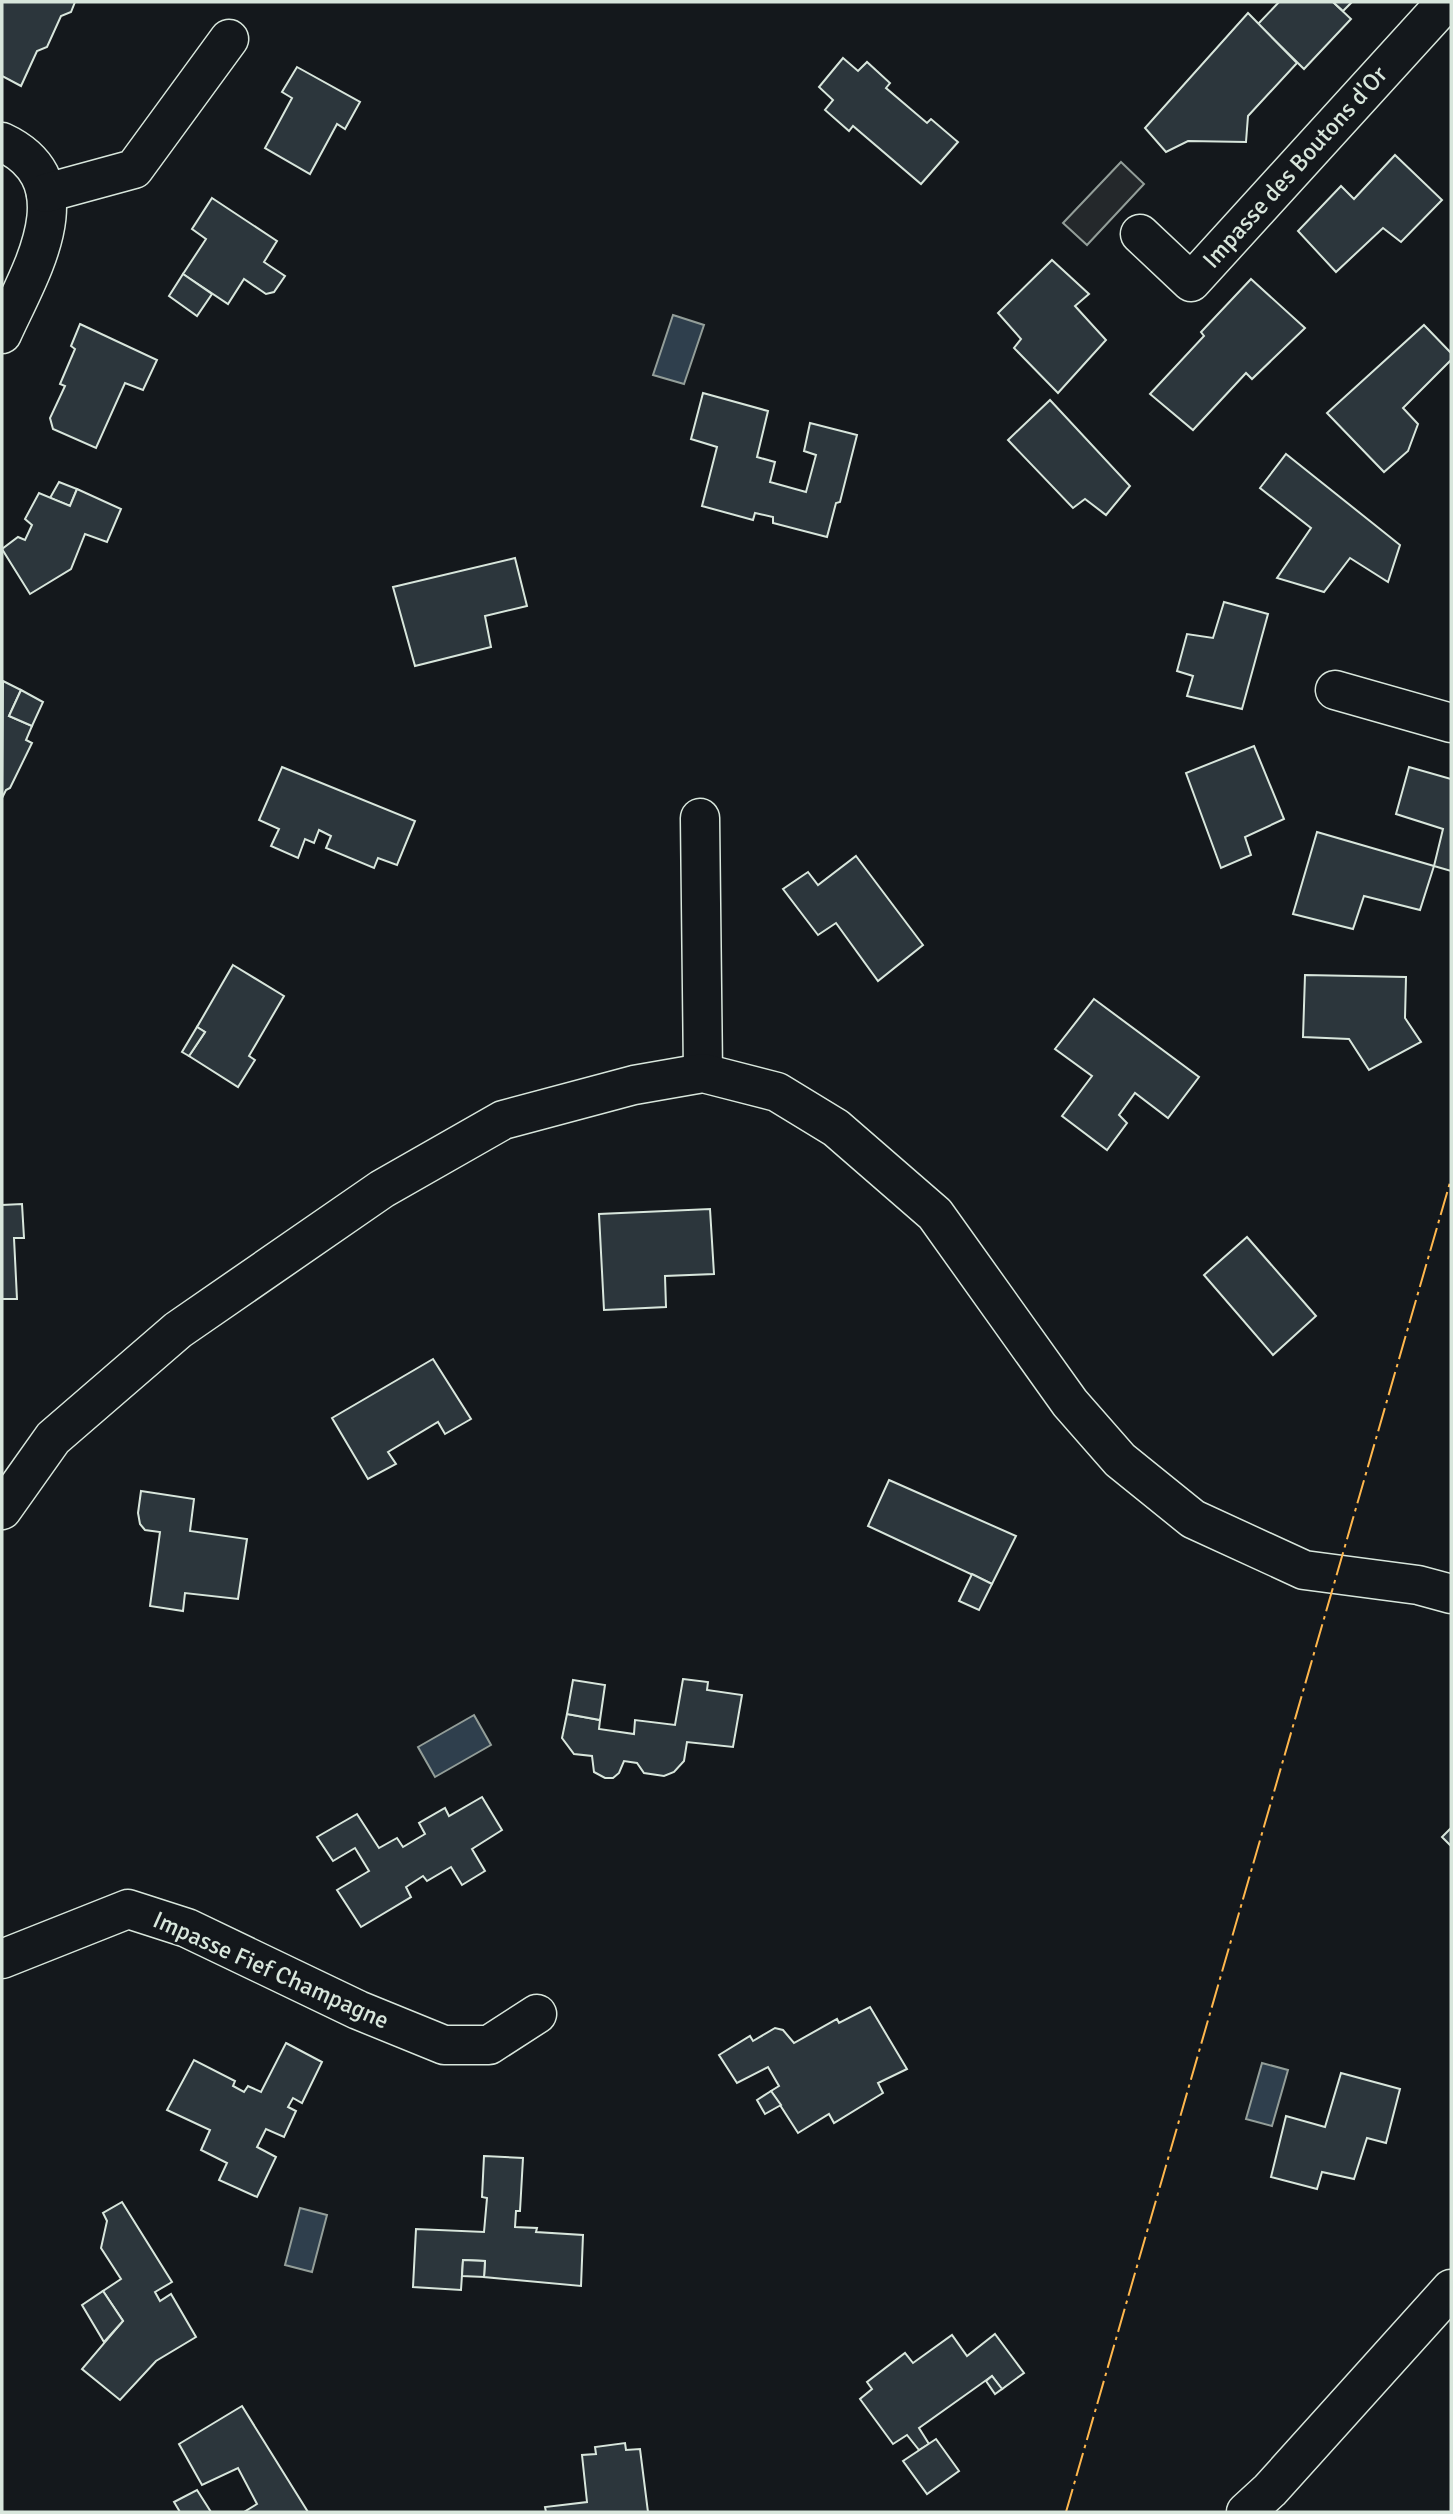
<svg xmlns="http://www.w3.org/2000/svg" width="1453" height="2514" font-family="Signika,sans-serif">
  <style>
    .parking { fill: #24282b; stroke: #939e99; stroke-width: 2 }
    .water { fill: #2f3f4d; stroke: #939e99; stroke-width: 2 }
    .building { fill: #2c363c; stroke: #d8e6dc; stroke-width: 2 }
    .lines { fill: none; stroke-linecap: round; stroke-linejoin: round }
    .minor-casing { stroke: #d8e6dc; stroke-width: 41 }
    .minor { stroke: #14181c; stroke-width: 38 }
    .power { stroke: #ffb74d; stroke-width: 2; stroke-dasharray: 24 5 3.5 5; stroke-linecap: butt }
    .labels { text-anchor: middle; stroke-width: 5; stroke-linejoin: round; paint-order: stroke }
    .street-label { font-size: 24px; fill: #d8e6dc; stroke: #14181c }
  </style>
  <rect width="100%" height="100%" fill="#14181c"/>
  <path class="parking" d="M1121 162 1144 184 1087 245 1063 223Z"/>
  <g class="water">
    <path d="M673 315 704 325 684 384 653 375Z"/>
    <path d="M474 1715 491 1745 435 1777 418 1747Z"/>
    <path d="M1262 2063 1288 2070 1272 2126 1246 2119Z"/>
    <path d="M300 2208 327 2215 312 2272 285 2265Z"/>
  </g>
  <g class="building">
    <path d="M2 2H75L71 12 61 16 47 47 37 51 21 86 2 76Z"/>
    <path d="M1279 2H1333L1351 19 1304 69 1258 24Z"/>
    <path d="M1333 2H1352L1343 11Z"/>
    <path d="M1248 13 1297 63 1248 116 1246 142 1188 141 1166 152 1145 128Z"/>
    <path d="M843 58 858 71 867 62 890 83 886 88 927 123 931 119 958 142 921 184 853 126 849 131 825 110 833 100 819 87Z"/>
    <path d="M297 67 360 102 345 129 337 124 310 174 265 148 292 98 282 92Z"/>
    <path d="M1395 155 1442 200 1401 242 1383 228 1336 272 1298 231 1341 186 1354 199Z"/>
    <path d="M212 198 277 241 264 262 285 276 274 292 266 294 244 279 228 304 183 274 206 239 192 229Z"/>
    <path d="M1052 260 1089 294 1075 306 1106 340 1058 393 1014 348 1021 339 998 313Z"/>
    <path d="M183 274 212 294 197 316 169 296Z"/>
    <path d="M1251 279 1305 328 1252 379 1246 373 1193 430 1150 394 1204 336 1201 332Z"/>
    <path d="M80 324 157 360 143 390 125 383 96 448 53 429 50 418 65 386 60 384 75 349 71 346Z"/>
    <path d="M1424 325 1451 353V360L1403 408 1418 424 1408 451 1384 472 1327 413Z"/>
    <path d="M703 393 768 411 757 457 775 462 770 482 806 492 816 455 804 451 810 423 857 435 840 502 836 503 827 537 773 523V517L755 513 753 520 702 506 717 447 691 439Z"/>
    <path d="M1050 400 1130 486 1106 515 1085 499 1073 508 1008 440Z"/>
    <path d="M1286 454 1400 545 1388 582 1350 558 1324 592 1277 578 1311 528 1260 488Z"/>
    <path d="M59 482 77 489 70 506 50 498Z"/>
    <path d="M77 489 121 509 107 542 85 534 71 569 30 594 2 549 18 537 25 540 32 525 25 519 39 493 70 506Z"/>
    <path d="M515 558 527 606 485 616 491 647 415 666 393 587Z"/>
    <path d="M1224 602 1268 614 1242 709 1187 696 1193 676 1177 671 1187 634 1213 638Z"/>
    <path d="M3 681 21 690 9 716 32 726 26 740 32 743 10 788 6 790 2 798Z"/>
    <path d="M21 690 43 702 32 726 9 716Z"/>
    <path d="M1254 746 1284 819 1245 837 1251 855 1221 868 1186 773Z"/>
    <path d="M282 767 415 821 397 865 378 858 374 868 326 848 331 836 319 830 314 843 305 839 298 858 271 846 279 829 259 820Z"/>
    <path d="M1409 767 1451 779V871L1434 866 1443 829 1396 814Z"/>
    <path d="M1317 832 1434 866 1420 910 1364 896 1353 929 1293 914Z"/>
    <path d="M856 856 923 945 878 981 836 923 818 935 783 889 808 872 818 885Z"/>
    <path d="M233 965 284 996 249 1056 255 1060 238 1087 189 1056 205 1032 197 1027Z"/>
    <path d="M1305 975 1406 977 1405 1018 1421 1042 1369 1070 1349 1039 1303 1037Z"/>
    <path d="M1094 999 1199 1077 1168 1118 1135 1093 1119 1115 1127 1123 1107 1150 1062 1116 1092 1076 1055 1049Z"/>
    <path d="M197 1027 205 1032 189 1056 182 1052Z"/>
    <path d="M22 1204 24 1238H14L17 1299H2V1205Z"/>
    <path d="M710 1209 714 1274 665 1276 666 1307 604 1310 599 1214Z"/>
    <path d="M1247 1237 1316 1316 1273 1355 1204 1275Z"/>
    <path d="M433 1359 471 1419 445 1434 438 1422 388 1452 396 1464 368 1479 332 1418Z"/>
    <path d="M889 1480 1016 1536 992 1584 868 1526Z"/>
    <path d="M141 1491 194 1499 190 1531 247 1539 238 1599 185 1593 183 1611 150 1606 160 1532 145 1530 140 1524 138 1513Z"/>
    <path d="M972 1574 992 1584 979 1610 959 1601Z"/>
    <path d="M683 1679 708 1682 707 1690 742 1695 733 1747 687 1742 684 1761 674 1772 664 1776 644 1773 637 1763 624 1761 619 1773 613 1778H605L594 1772 592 1756 574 1754 562 1738 567 1714 600 1720 599 1729 634 1734 635 1720 675 1725Z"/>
    <path d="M573 1680 605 1685 600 1720 567 1714Z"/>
    <path d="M482 1797 502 1830 472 1849 485 1871 462 1885 451 1867 427 1881 423 1876 406 1887 411 1897 361 1927 337 1890 369 1871 355 1848 333 1861 317 1837 357 1814 379 1848 397 1838 403 1847 425 1834 419 1823 445 1808 449 1816Z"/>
    <path d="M1451 1828V1846L1442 1837Z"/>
    <path d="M870 2007 907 2069 878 2083 883 2093 834 2123 829 2114 798 2133 771 2091 779 2086 768 2067 737 2083 719 2055 750 2036 753 2041 775 2028 783 2030 794 2043 837 2019 839 2023Z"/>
    <path d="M286 2043 322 2062 302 2103 293 2098 288 2107 296 2111 284 2137 266 2129 257 2147 276 2157 257 2197 219 2180 227 2163 201 2150 210 2130 167 2110 194 2060 235 2081 233 2086 244 2092 248 2086 261 2092Z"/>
    <path d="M1341 2073 1400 2089 1386 2143 1367 2138 1354 2179 1322 2172 1317 2189 1271 2177 1286 2116 1325 2127Z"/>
    <path d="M771 2091 781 2105 765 2114 757 2100Z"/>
    <path d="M484 2156 523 2158 520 2211H516L515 2227 537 2228 536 2232 583 2235 581 2286 484 2277 485 2261 463 2260 461 2290 413 2287 416 2229 484 2232 487 2198 482 2197Z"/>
    <path d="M122 2202 172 2282 155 2292 160 2301 171 2294 196 2337 156 2361 120 2400 82 2369 123 2321 103 2291 121 2279 101 2248 107 2221 103 2213Z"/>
    <path d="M463 2260 485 2261 484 2277 462 2276Z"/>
    <path d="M103 2291 123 2321 104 2342 82 2305Z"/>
    <path d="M995 2334 1024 2373 1002 2389 992 2376 919 2428 929 2444 919 2450 907 2435 893 2444 860 2399 872 2389 867 2382 905 2353 913 2363 952 2335 967 2356Z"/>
    <path d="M992 2376 1002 2389 995 2394 986 2381Z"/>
    <path d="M242 2406 308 2512H244L257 2504 238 2468 202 2485 179 2444Z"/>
    <path d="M936 2439 959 2471 927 2494 903 2461Z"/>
    <path d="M625 2443 626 2450 640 2449 648 2512H546L545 2507 587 2502 582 2455 596 2454 595 2447Z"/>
    <path d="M197 2490 211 2512H180L174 2502Z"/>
  </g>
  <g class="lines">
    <defs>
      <g id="minor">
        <path d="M2 142C88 182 29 274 2 334"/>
        <path d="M46 193 134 169 229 39"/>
        <path d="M1140 234 1191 282 1446 2"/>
        <path d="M1335 690 1451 723"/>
        <path d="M700 818 703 1073"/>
        <path d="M2 1510 53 1438 178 1330 382 1189 503 1120 634 1085 703 1073 777 1092 836 1128 935 1214 1070 1403 1120 1460 1193 1519 1304 1570 1418 1585 1451 1594"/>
        <path d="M2 1959 128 1909 187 1928 358 2010 444 2045H489L537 2014"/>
        <path d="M1246 2512 1270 2490 1451 2289"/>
      </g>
    </defs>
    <use href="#minor" class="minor-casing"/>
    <use href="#minor" class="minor"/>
    <path class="power" d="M1066 2512 1451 1179"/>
  </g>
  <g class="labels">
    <g class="street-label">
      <text transform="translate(1295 167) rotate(-48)" y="8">Impasse des Boutons d'Or</text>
      <text transform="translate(271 1970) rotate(24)" y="8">Impasse Fief Champagne</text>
    </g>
  </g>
  <rect width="1453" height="2514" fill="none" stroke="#d8e6dc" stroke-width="7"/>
</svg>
